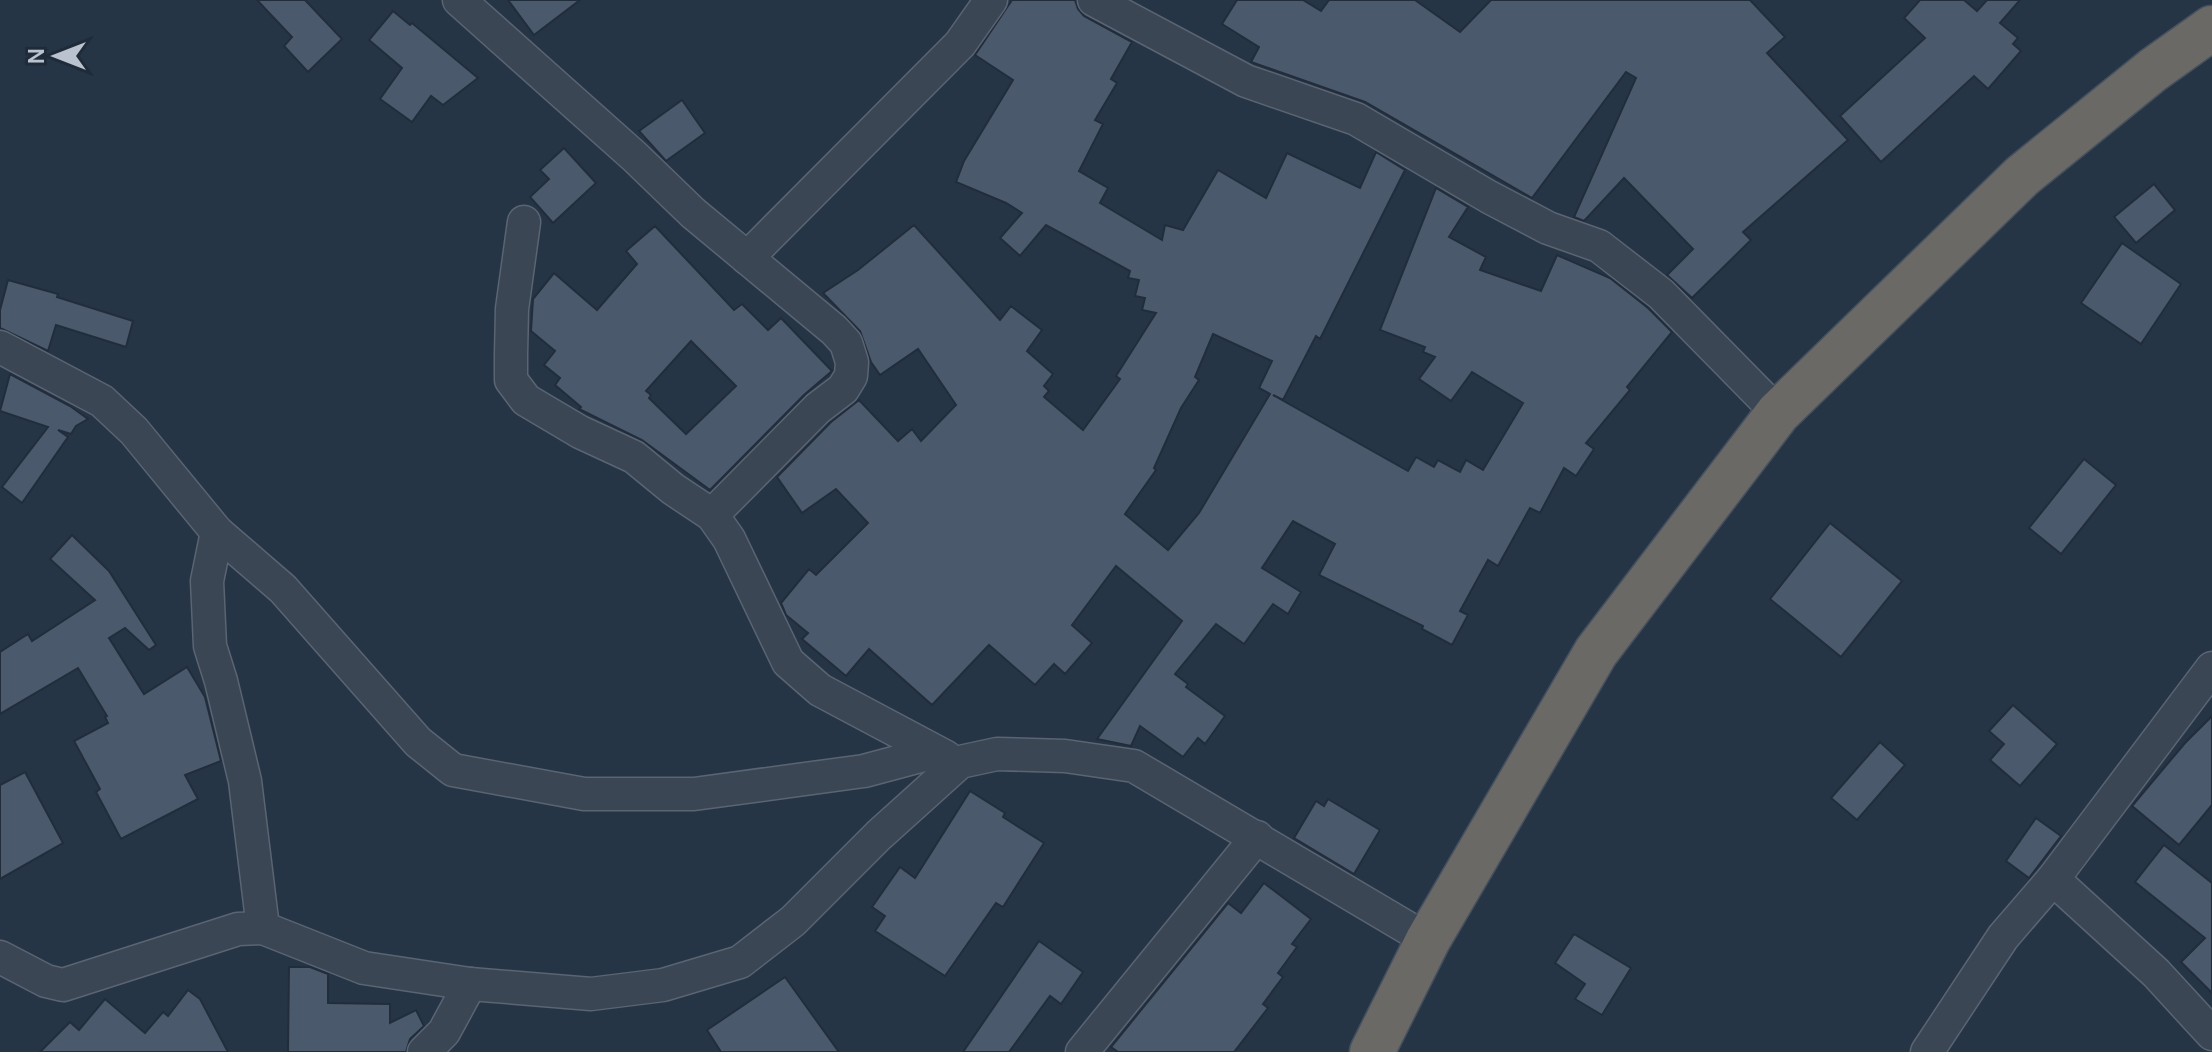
<svg xmlns="http://www.w3.org/2000/svg" width="2212" height="1052" font-family="Manrope,sans-serif">
  <style>
    .building { fill: #4a596c; stroke: #222d3c; stroke-width: 2; fill-rule: evenodd }
    .lines { fill: none; stroke-linecap: round; stroke-linejoin: round }
    .minor-casing { stroke: #5a6472; stroke-width: 35 }
    .trunk-casing { stroke: #46515f; stroke-width: 47 }
    .minor { stroke: #3b4655; stroke-width: 32 }
    .trunk { stroke: #6a6966; stroke-width: 44 }
  </style>
  <rect width="100%" height="100%" fill="#263545"/>
  <g class="building">
    <path d="M257 0H305L342 39 308 72 284 46 292 37Z"/>
    <path d="M508 0H580L534 35Z"/>
    <path d="M1012 0H1075L1078 9 1084 16 1132 42 1111 79 1117 83 1095 120 1103 124 1079 171 1108 188 1100 203 1162 240 1165 225 1183 230 1218 170 1266 198 1287 153 1360 188 1376 152 1405 170 1320 339 1316 336 1283 400 1273 395 1408 471 1416 457 1434 467 1438 460 1460 472 1466 460 1483 470 1523 403 1472 372 1451 401 1419 379 1435 357 1423 352 1425 347 1380 330 1436 188 1468 207 1449 237 1486 257 1480 270 1541 291 1557 255 1610 278 1648 308 1672 332 1627 387 1630 390 1586 443 1594 449 1576 476 1564 468 1540 513 1530 508 1498 566 1488 560 1460 611 1468 615 1452 645 1422 629 1423 626 1319 575 1335 544 1293 521 1262 568 1301 592 1288 614 1273 604 1244 644 1216 624 1175 674 1188 684 1186 687 1225 716 1205 744 1198 738 1183 757 1140 726 1131 746 1097 739 1182 621 1116 566 1072 625 1092 643 1065 674 1054 664 1035 685 989 645 932 705 869 649 846 676 802 639 808 633 786 615 781 603 809 569 816 575 868 523 836 489 802 513 777 477 831 422 859 400 898 441 912 429 921 441 956 405 918 349 880 375 871 362 860 331 823 293 858 270 914 225 1000 320 1011 306 1042 330 1027 351 1053 374 1044 386 1049 391 1044 397 1083 430 1120 379 1116 376 1156 313 1142 310 1145 298 1135 296 1139 280 1128 278 1130 271 1046 225 1020 256 1000 238 1022 213 1006 203 956 182 964 161 1013 80 975 55ZM1213 334 1272 361 1259 388 1270 394 1199 513 1168 550 1125 514 1156 470 1154 468 1181 408 1199 380 1195 377Z"/>
    <path d="M1237 0H1303L1321 11 1329 0H1415L1460 32 1491 0H1750L1785 37 1767 53 1848 140 1743 232 1751 240 1692 298 1667 275 1693 249 1624 178 1584 221 1574 217 1636 78 1626 72 1532 198 1365 102 1251 62 1259 47 1222 24Z"/>
    <path d="M1920 0H1964L1977 11 1987 0H2020L2000 23 2018 38 2013 44 2021 51 1988 89 1974 76 1881 162 1840 116 1925 38 1904 18Z"/>
    <path d="M393 11 410 25 412 23 478 78 443 105 431 96 412 122 380 99 402 68 369 40Z"/>
    <path d="M682 100 705 133 666 161 639 131Z"/>
    <path d="M564 148 596 183 553 223 530 197 549 179 540 170Z"/>
    <path d="M2154 184 2175 210 2136 243 2114 217Z"/>
    <path d="M655 226 734 310 742 304 768 330 781 318 832 371 804 395 710 490 642 440 579 409 581 407 555 385 560 378 544 365 555 351 531 331 533 299 554 273 597 310 637 264 626 251ZM691 341 736 386 686 434 649 398 651 395 646 391Z"/>
    <path d="M2122 243 2181 284 2141 344 2081 303Z"/>
    <path d="M8 280 58 294 57 297 133 321 126 347 56 325 48 351 0 328V310Z"/>
    <path d="M10 374 70 406 88 419 76 426 71 434 58 430 68 437 22 503 2 487 48 427 0 411Z"/>
    <path d="M2084 459 2116 485 2061 554 2029 528Z"/>
    <path d="M1830 523 1902 581 1841 657 1770 599Z"/>
    <path d="M72 535 109 571 156 645 149 650 125 628 109 638 144 694 187 667 205 697 221 761 185 775 198 799 121 839 96 792 100 789 74 741 108 723 105 717 107 716 78 668 0 714V652L28 634 32 641 95 600 50 559Z"/>
    <path d="M2013 705 2057 744 2020 786 1990 760 2004 744 1989 731Z"/>
    <path d="M2212 716V805L2179 845 2132 806 2185 743Z"/>
    <path d="M1880 742 1905 765 1857 820 1831 798Z"/>
    <path d="M25 772 63 843 0 879V785Z"/>
    <path d="M970 791 1005 813 1003 817 1044 843 1003 907 996 903 945 976 875 931 885 916 872 907 900 867 915 878Z"/>
    <path d="M1328 799 1380 830 1354 874 1294 838 1316 801 1324 806Z"/>
    <path d="M2036 818 2061 836 2029 878 2006 861Z"/>
    <path d="M2164 845 2212 883V993L2181 962 2205 938 2135 882Z"/>
    <path d="M1264 883 1311 919 1292 944 1297 947 1278 973 1283 977 1263 1004 1268 1008 1234 1052H1118L1111 1047 1228 903 1241 913Z"/>
    <path d="M1574 934 1631 968 1602 1015 1575 999 1585 984 1555 963Z"/>
    <path d="M1039 941 1083 972 1061 1004 1050 996 1009 1052H963Z"/>
    <path d="M289 967H310L328 974V1003L390 1004V1023L416 1010 424 1026 410 1039 406 1052H288Z"/>
    <path d="M785 977 839 1052H721L707 1030Z"/>
    <path d="M188 990 200 999 228 1052H40L70 1022 79 1030 105 999 145 1033 163 1012 168 1016Z"/>
  </g>
  <g class="lines">
    <defs>
      <g id="minor">
        <path d="M459 0 635 157 693 213 834 330 846 343 852 362 851 376 843 389 818 408 712 515"/>
        <path d="M1094 0 1246 81 1356 119 1489 197 1548 228 1599 246 1661 294 1778 413"/>
        <path d="M524 222 512 309 511 354V380L526 400 580 432 634 457 673 489 712 515 729 539 788 662 820 690 946 757"/>
        <path d="M747 258 960 44 991 0"/>
        <path d="M0 347 102 401 134 431 217 532 283 589 418 742 453 770 584 794H694L864 771 935 752"/>
        <path d="M217 532 207 581 210 646 221 681 245 781 263 928"/>
        <path d="M2053 879 2156 973 2212 1034"/>
        <path d="M0 957 46 981 63 985 238 929 263 928 364 968 470 984 591 994 663 985 740 962 793 921 879 835 960 762 997 754 1065 756 1134 766 1428 940"/>
        <path d="M424 1052 444 1032 470 984"/>
        <path d="M1082 1052 1257 837"/>
        <path d="M1927 1052 2003 937 2053 879 2212 668"/>
      </g>
      <path id="trunk" d="M1372 1052 1428 940 1596 652 1778 413 2022 176 2153 70 2212 28"/>
    </defs>
    <use href="#minor" class="minor-casing"/>
    <use href="#trunk" class="trunk-casing"/>
    <use href="#minor" class="minor"/>
    <use href="#trunk" class="trunk"/>
  </g>
  <g transform="translate(56 56) rotate(270)" stroke="#202b3a" stroke-width="6" paint-order="stroke">
  <path d="M0-6L14 30L0 20L-14 30Z" fill="#b9c2ce"/>
  <text y="-12" font-size="22" font-weight="bold" text-anchor="middle" fill="#b9c2ce">N</text>
  </g>
</svg>
